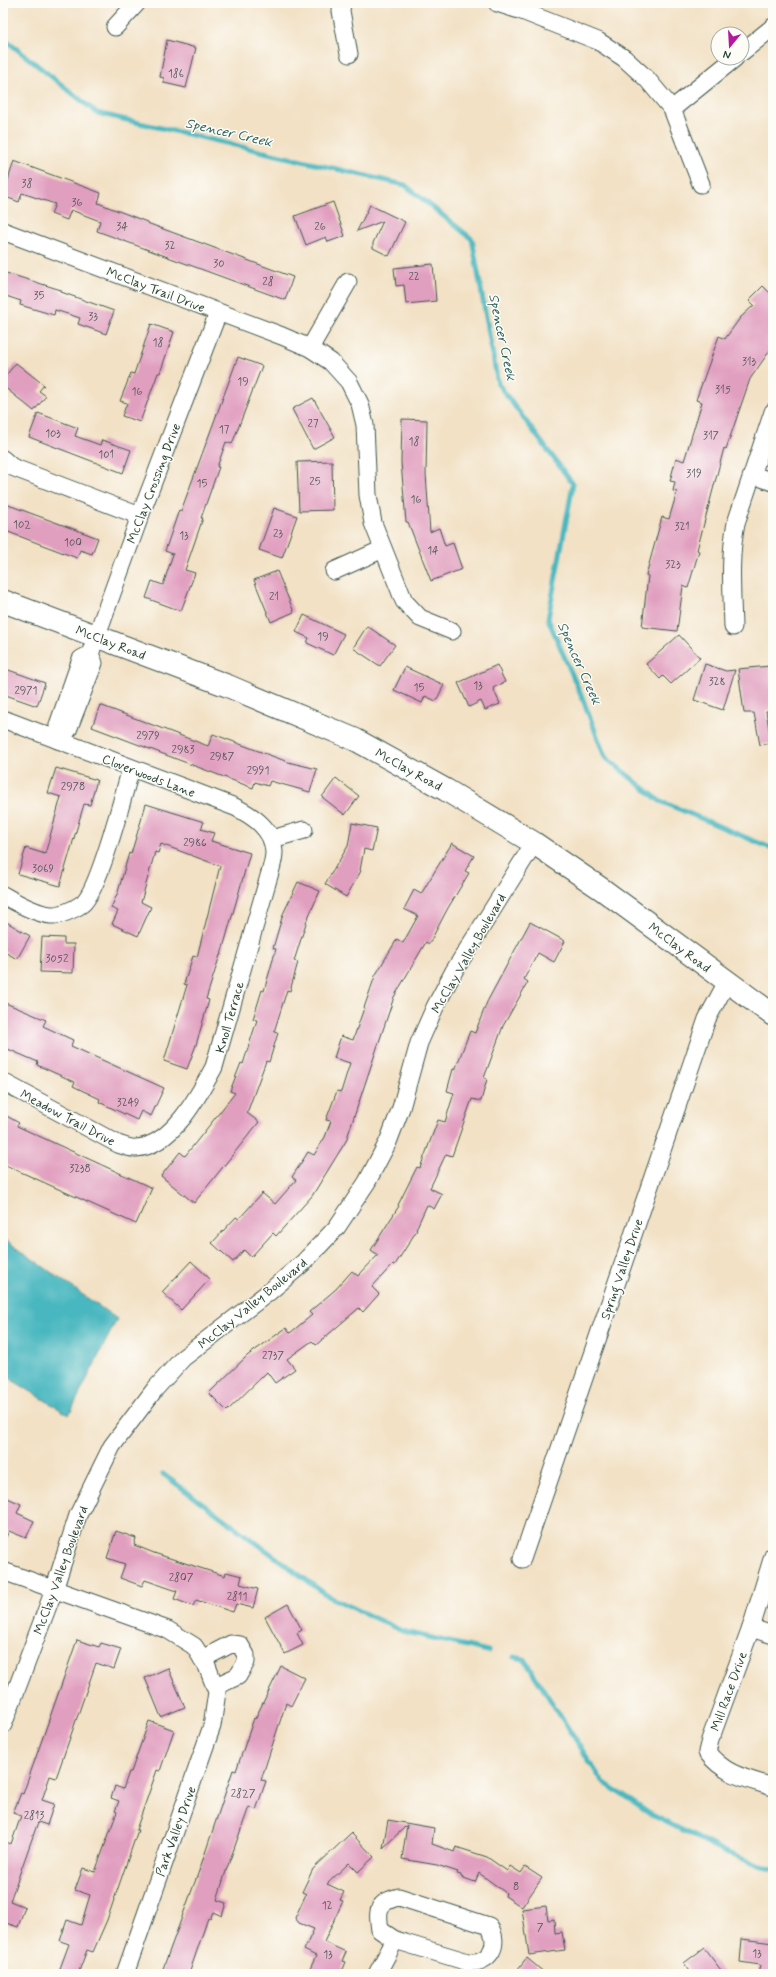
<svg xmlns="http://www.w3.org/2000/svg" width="776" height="1977" font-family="Mynerve,sans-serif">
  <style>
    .water { fill: #48b7c0; stroke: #347a7a }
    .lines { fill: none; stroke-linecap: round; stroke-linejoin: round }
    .stream { stroke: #48b7c0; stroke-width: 5 }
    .building { fill: #e19fc0 }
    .street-casing { stroke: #3f564a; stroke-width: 19 }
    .secondary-casing { stroke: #3f564a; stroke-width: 24 }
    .street { stroke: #fff; stroke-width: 17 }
    .secondary { stroke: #fff; stroke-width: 22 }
    .labels { text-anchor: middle; stroke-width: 3; stroke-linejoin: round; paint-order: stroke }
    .number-label { font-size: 11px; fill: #505657 }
    .street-label { font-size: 13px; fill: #1f3d34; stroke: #fdfcf7 }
    .water-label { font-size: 14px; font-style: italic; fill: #2b625e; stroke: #fdfcf7 }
  </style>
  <rect width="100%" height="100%" fill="#fdfcf7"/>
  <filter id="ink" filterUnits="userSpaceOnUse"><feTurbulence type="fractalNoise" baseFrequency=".025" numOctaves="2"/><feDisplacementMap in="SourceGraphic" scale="8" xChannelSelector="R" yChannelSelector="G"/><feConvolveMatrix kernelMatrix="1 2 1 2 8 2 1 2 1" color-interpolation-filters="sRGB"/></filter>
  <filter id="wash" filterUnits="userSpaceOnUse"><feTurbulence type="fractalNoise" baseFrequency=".012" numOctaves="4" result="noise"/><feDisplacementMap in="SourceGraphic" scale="16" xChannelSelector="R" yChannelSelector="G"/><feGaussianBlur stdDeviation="0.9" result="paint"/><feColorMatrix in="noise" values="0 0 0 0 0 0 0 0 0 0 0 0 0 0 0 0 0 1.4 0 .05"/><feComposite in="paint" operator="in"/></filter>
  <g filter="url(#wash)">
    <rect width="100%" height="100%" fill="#f2e1c5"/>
    <path class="water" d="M3 1238 117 1319 69 1415 12 1380 3 1371Z"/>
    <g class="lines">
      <g class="stream">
        <path d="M3 38 97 113 405 185 472 239 498 384 573 484 548 619 584 702 605 757 660 801 773 849"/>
        <path d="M163 1474 328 1596 402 1631 488 1651"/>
        <path d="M514 1657 524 1659 602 1781 650 1814 734 1856 773 1869"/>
      </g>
    </g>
    <g id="blocks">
      <g class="building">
        <path d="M167 40 196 48 186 88 164 83V78L160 77Z"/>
        <path d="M14 161 101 193 98 203 147 222V223L293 277 285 300 97 231 100 221 71 210 67 220 51 214 55 204 22 193 19 202 3 196Z"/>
        <path d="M333 202 345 236 328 242 326 237 306 245 295 216Z"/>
        <path d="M370 205 405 222 389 256 373 248V243L383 221 357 231Z"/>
        <path d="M433 264 436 301 406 304 404 285 396 286 394 268Z"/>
        <path d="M3 272 61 290V292L114 311 106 334 78 324 80 318 55 310 54 315 20 305 21 301 3 295Z"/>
        <path d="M763 286 773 296V346L750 379 726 449 724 448 697 550 699 551 688 588 683 586 677 631 642 627 648 576 646 575 662 517 669 519 677 492 673 491 675 482 670 481 676 458 684 461 702 402 696 400 719 336 725 339 740 318 754 305 749 300Z"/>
        <path d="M151 324 174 332 160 373H158L140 422 122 416 127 403 120 401 131 373 134 374Z"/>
        <path d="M238 357 262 366 232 444 226 442 217 467H219L201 518H203L185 570 195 573 181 611 146 598 152 581 163 585 173 554 165 551 179 510 181 511Z"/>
        <path d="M16 363 44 385 39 391 46 396 34 411 3 386V379Z"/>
        <path d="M313 398 335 437 313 449 292 409Z"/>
        <path d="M38 413 78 428 75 436 100 445 102 440 131 450 123 473 29 437Z"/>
        <path d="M402 419 427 420 426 474 430 532 439 528 445 546 453 543 462 569 431 581 408 522H406L401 462Z"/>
        <path d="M332 461 333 510 299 511 297 462Z"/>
        <path d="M3 503 98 538 92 554 80 550 77 558 3 530Z"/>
        <path d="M274 508 297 516 282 558 259 550Z"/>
        <path d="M277 571 294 612 271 622 254 580Z"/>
        <path d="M304 615 344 634 333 655 307 643 309 638 296 632Z"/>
        <path d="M367 626 395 645 380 666 353 648Z"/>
        <path d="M679 635 700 658 671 684 663 676 660 679 646 664Z"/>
        <path d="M705 664 726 671 735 670 723 710 694 700Z"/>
        <path d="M497 665 505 682 493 688 500 704 485 710 481 701 469 707 458 683Z"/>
        <path d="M770 666 773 710 766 711 771 743 760 745 754 713H744L738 669Z"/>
        <path d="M405 667 444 685 436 701 425 696 422 703 394 690Z"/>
        <path d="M3 668 45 683 37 706 3 694Z"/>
        <path d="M100 705 208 746 213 734 288 762 317 769 310 792 270 781 268 786 255 782 253 788 92 727Z"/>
        <path d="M56 768 97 780 90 805 84 804 60 886 18 874 26 848 45 854 61 797 48 793Z"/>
        <path d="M336 778 359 796 345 815 322 797Z"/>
        <path d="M146 804 204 822 201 829 214 833 211 841 250 853 221 955H220L206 999 209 1000 196 1045 187 1069 164 1061 187 985 184 984 193 956 197 957 220 866 161 844 158 853 155 852 141 902 151 907 138 936 112 924 118 911 111 908 118 892 129 853 131 854Z"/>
        <path d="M352 823 377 828 372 851 364 849 360 870 361 871 346 897 325 884 348 846Z"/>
        <path d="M452 843 474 856 465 871 469 873 448 908 429 944 426 942 394 997 346 1141 312 1196 276 1236 273 1233 251 1257 244 1250 233 1262 212 1243 236 1217 239 1219 262 1193 275 1204 296 1180 292 1177 308 1152 314 1155 325 1137 331 1121 326 1120 337 1091 341 1092 350 1063 334 1058 341 1036 353 1040 375 976 397 939 403 943 418 916 404 909 414 890 421 894Z"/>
        <path d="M298 882 320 891 307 920 294 961 298 962 290 991 287 990 274 1032 278 1033 269 1062 266 1061 247 1113 259 1122 194 1203 161 1176 180 1152 185 1156 235 1093 230 1091 241 1063 243 1064 257 1020 253 1019 262 990 264 991 276 949 273 948 283 914Z"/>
        <path d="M3 920 30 936 17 959 3 951Z"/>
        <path d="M530 922 565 941 554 962 538 953 524 979 528 982 503 1026 484 1078 487 1079 481 1101 472 1099 452 1156 446 1154 430 1188 442 1194 434 1209 427 1205 416 1229 417 1230 395 1265 393 1264 372 1287 379 1294 363 1312 359 1308 316 1345 312 1341 287 1359 295 1369 275 1383 267 1372 227 1411 209 1393 247 1356 286 1328 290 1333 312 1315 309 1312 336 1289 352 1271 358 1276 378 1255 371 1250 399 1206 398 1205 417 1167 420 1168 438 1120 445 1122 454 1093 447 1091 453 1069 455 1070 470 1031 475 1033 487 1002Z"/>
        <path d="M42 937 64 938V944H74L73 973 40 972Z"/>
        <path d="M3 1002 46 1020 43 1026 73 1040 71 1046 164 1088 151 1116 141 1111 137 1120 99 1102 100 1099 73 1086 75 1082 37 1065 38 1062 3 1047Z"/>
        <path d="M3 1114 19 1123 17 1126 152 1188 136 1224 3 1164Z"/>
        <path d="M191 1261 210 1279 181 1310 162 1292Z"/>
        <path d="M3 1496 21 1504 17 1513 34 1521 26 1538 9 1531 3 1543Z"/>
        <path d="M116 1531 136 1538 134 1545 154 1553 225 1576 226 1572 242 1576 240 1584 258 1589 253 1608 236 1604 233 1612 196 1600 193 1606 174 1599 177 1591 145 1580 142 1586 120 1578 125 1564 107 1558Z"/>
        <path d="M288 1604 302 1630 297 1633 303 1645 285 1654 265 1617Z"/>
        <path d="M77 1640 99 1647 101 1643 121 1649 114 1669 96 1663 56 1778 50 1776 42 1800 54 1804 47 1825 38 1822 10 1901 25 1907 18 1927 3 1922V1841L11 1844 21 1816 13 1813 21 1793 23 1794Z"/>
        <path d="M281 1666 305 1678 291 1706 286 1703 261 1780 266 1781 256 1810 249 1807 226 1871 217 1900 226 1903 222 1916 213 1912 210 1919 208 1918 189 1974H161L199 1871 233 1770 236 1771 254 1718 255 1719Z"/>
        <path d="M168 1668 185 1707 161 1717 145 1678Z"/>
        <path d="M149 1721 174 1730 160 1771 157 1770 136 1830H138L107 1920 93 1952 87 1950 78 1974H58L69 1944 60 1941 67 1920 81 1925 90 1895 75 1890 83 1868 95 1872 117 1812 115 1811 119 1801 111 1798 115 1786 123 1789 129 1772H131Z"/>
        <path d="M388 1820 434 1828 432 1844 454 1852 456 1847 487 1857 507 1871 510 1866 521 1873 525 1867 542 1878 522 1907 505 1896 506 1893 479 1873 475 1882 461 1877V1875L457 1874 458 1872 437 1865 402 1859 407 1825 383 1848Z"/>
        <path d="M351 1833 374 1857 358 1872 349 1863 327 1884 344 1892 340 1900 343 1901 324 1942 346 1952 342 1961 345 1962 340 1974H320L310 1969 316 1956 304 1950 314 1929 299 1923 295 1918 306 1894 302 1892 313 1869Z"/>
        <path d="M546 1906 548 1920 554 1919 555 1933 562 1932 565 1950 529 1955 522 1909Z"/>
        <path d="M742 1939 773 1943V1974H758L760 1965 740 1962Z"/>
        <path d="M704 1948 724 1974H692L684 1963Z"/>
        <path d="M527 1958 546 1974H515Z"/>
      </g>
    </g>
  </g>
  <g filter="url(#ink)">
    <use href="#blocks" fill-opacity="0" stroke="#3f564a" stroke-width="1"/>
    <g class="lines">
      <defs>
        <g id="street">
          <path d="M342 3 341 11 349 54"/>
          <path d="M497 3 522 11 598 41 624 58 647 79 672 109 701 184"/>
          <path d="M115 27 137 3"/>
          <path d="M742 52 773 27"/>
          <path d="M672 109 735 58"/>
          <path d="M3 231 282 336 310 348 331 362 349 382 360 404 365 425 368 495 373 523 404 601 420 618 452 631"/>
          <path d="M310 348 348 282"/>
          <path d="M3 459 12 467 140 516"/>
          <path d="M753 475 773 482"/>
          <path d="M334 571 383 549"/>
          <path d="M733 627C732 591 729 558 736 523L773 412"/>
          <path d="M3 719 235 807C253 816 273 829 274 852 274 860 271 869 269 876L214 1067C199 1095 172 1146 136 1148 131 1149 124 1146 118 1144L3 1082"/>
          <path d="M58 740V725L81 659 90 654 140 516 218 313"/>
          <path d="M58 740 68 730 94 663 90 654"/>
          <path d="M272 839 304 830"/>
          <path d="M3 895C15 902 37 914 51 915 60 916 75 909 82 904 99 891 124 793 131 768"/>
          <path d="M773 1556 751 1628 710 1740 707 1752C724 1775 748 1779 773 1787"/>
          <path d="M522 1559 707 1019 727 982"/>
          <path d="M3 1571 168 1630 194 1646 207 1666 217 1692 212 1726 125 1974"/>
          <path d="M751 1628 773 1635"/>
          <path d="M202 1659 231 1644 240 1645 246 1655V1662L238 1676 216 1686"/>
          <path d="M3 1725 54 1590 78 1515 112 1446 155 1389 183 1358 269 1292 303 1263 337 1227 367 1182 388 1142 401 1108 419 1043 435 1007 454 971 534 843"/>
          <path d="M399 1897 489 1926C501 1944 490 1964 468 1962L395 1940 380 1930C377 1910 377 1902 399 1897Z"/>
          <path d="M377 1974 395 1940"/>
        </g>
        <path id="secondary" d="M3 601 228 686 356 740 446 790 534 843 603 890 773 1015"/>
      </defs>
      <use href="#street" class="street-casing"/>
      <use href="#secondary" class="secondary-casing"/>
      <use href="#street" class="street"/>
      <use href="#secondary" class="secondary"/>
    </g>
  </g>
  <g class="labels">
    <g class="number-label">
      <text x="176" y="77">186</text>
      <text x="27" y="187">38</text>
      <text x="77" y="206">36</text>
      <text x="122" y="230">34</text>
      <text x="320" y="230">26</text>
      <text x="170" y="249">32</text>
      <text x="219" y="267">30</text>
      <text x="414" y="280">22</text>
      <text x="268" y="285">28</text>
      <text x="39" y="299">35</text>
      <text x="93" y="320">33</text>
      <text x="158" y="346">18</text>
      <text x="749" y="365">313</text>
      <text x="243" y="385">19</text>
      <text x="723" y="393">315</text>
      <text x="137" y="395">16</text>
      <text x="313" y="427">27</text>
      <text x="224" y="433">17</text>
      <text x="53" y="437">103</text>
      <text x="711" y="439">317</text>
      <text x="414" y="445">18</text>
      <text x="106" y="458">101</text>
      <text x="694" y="477">319</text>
      <text x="315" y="485">25</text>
      <text x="202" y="487">15</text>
      <text x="416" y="503">16</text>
      <text x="22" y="528">102</text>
      <text x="682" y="530">321</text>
      <text x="278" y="537">23</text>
      <text x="184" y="539">13</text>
      <text x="73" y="546">100</text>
      <text x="433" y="554">14</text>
      <text x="673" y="568">323</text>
      <text x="274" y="600">21</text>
      <text x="323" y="640">19</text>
      <text x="717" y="685">328</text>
      <text x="478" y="689">13</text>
      <text x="419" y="691">15</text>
      <text x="26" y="694">2971</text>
      <text x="148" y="739">2979</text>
      <text x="183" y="753">2983</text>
      <text x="222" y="760">2987</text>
      <text x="258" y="774">2991</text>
      <text x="73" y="790">2978</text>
      <text x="195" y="846">2986</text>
      <text x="43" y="872">3069</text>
      <text x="57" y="962">3052</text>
      <text x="128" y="1106">3249</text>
      <text x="80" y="1172">3238</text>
      <text x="273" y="1359">2737</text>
      <text x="181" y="1581">2807</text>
      <text x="237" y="1600">2811</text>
      <text x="243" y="1797">2827</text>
      <text x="34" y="1819">2813</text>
      <text x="516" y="1890">8</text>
      <text x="327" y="1909">12</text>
      <text x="540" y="1931">7</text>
      <text x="757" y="1957">13</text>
      <text x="328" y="1958">13</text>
    </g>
    <g class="street-label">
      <text transform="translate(156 289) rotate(21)" y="5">McClay Trail Drive</text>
      <text transform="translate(153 483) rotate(-69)" y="5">McClay Crossing Drive</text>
      <text transform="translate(111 642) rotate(21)" y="5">McClay Road</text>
      <text transform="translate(409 769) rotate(29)" y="5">McClay Road</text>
      <text transform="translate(149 775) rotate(21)" y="5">Cloverwoods Lane</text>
      <text transform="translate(680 947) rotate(37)" y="5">McClay Road</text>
      <text transform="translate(468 953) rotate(-60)" y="5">McClay Valley Boulevard</text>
      <text transform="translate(229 1017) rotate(-74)" y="5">Knoll Terrace</text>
      <text transform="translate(68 1117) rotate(28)" y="5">Meadow Trail Drive</text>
      <text transform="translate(621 1269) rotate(-71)" y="5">Spring Valley Drive</text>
      <text transform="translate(252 1303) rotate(-39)" y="5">McClay Valley Boulevard</text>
      <text transform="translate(60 1570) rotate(-70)" y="5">McClay Valley Boulevard</text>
      <text transform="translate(728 1691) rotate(-70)" y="5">Mill Race Drive</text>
      <text transform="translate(175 1831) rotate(-70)" y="5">Park Valley Drive</text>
    </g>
    <g class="water-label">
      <text transform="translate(229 132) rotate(13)" y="5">Spencer Creek</text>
      <text transform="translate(503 337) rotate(78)" y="5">Spencer Creek</text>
      <text transform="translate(580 663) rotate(66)" y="5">Spencer Creek</text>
    </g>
  </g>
  <rect width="776" height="1977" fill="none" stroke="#fdfcf7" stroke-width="16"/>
  <g transform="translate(730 46) rotate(198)"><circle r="19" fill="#fdfcf7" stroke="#a4b0a9"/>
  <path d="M0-3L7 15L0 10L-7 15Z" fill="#b5179e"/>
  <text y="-6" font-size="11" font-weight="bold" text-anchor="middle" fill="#1f3d34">N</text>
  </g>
</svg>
